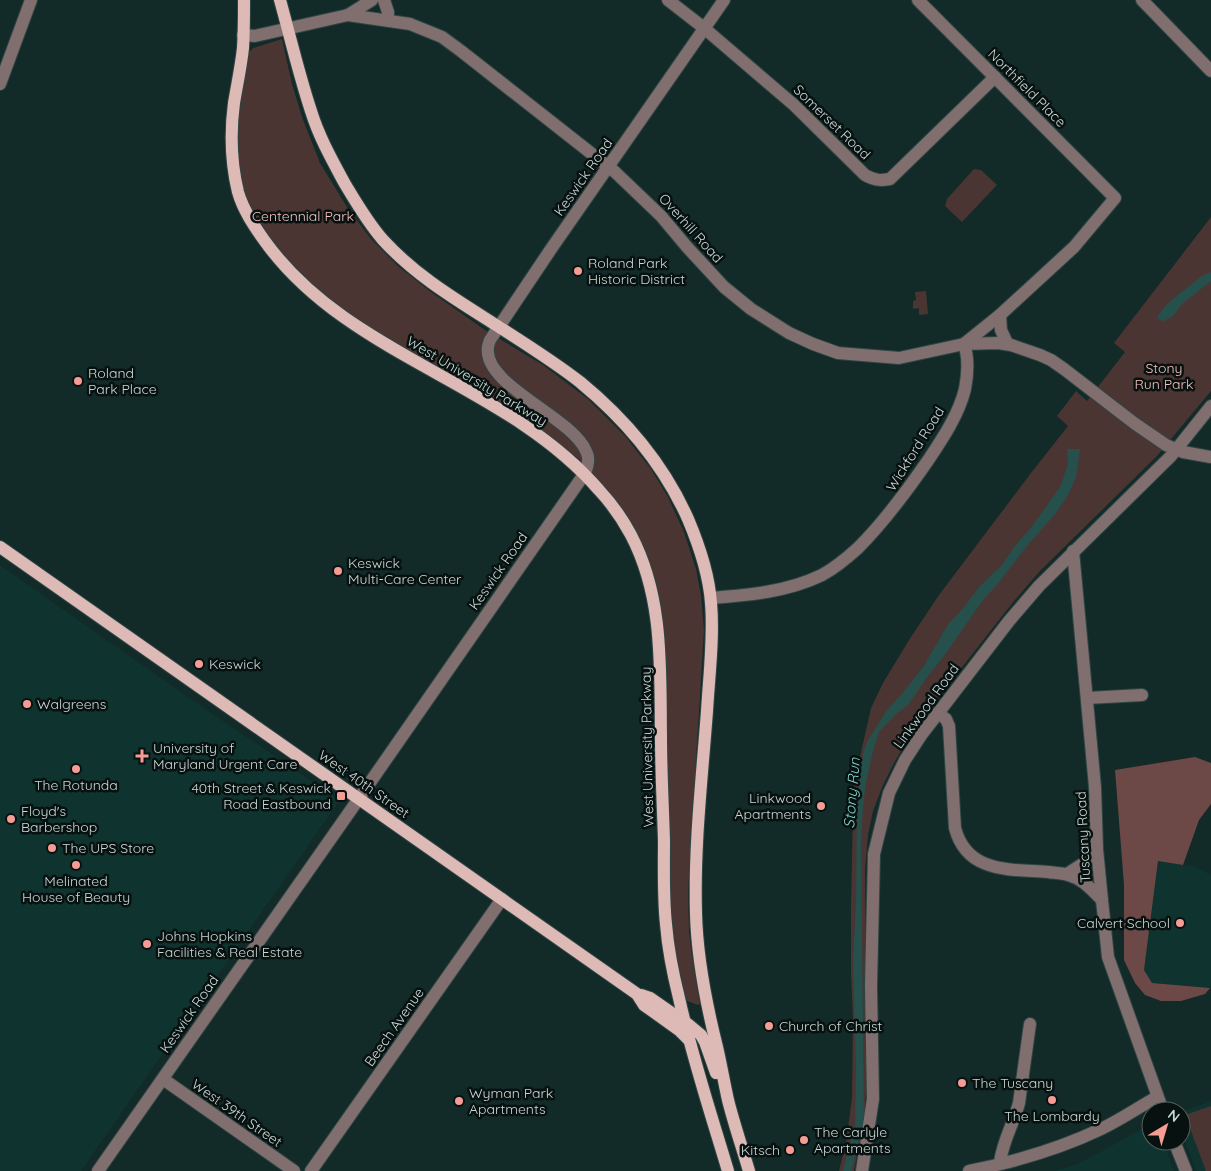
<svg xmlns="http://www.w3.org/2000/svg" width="1211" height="1171" font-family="Quicksand,sans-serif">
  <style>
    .built { fill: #0f332f }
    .green { fill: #4a3533 }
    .forest { fill: #6c4946 }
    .water { fill: #26504c }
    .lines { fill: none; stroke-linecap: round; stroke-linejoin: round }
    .minor-casing { stroke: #2f4644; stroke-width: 14 }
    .major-casing { stroke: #2f4644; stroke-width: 14 }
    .minor { stroke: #806f6e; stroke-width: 12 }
    .major { stroke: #ddbab6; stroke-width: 12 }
    .poi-dot { fill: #f59c95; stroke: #071110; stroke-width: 2 }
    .labels { text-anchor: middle; stroke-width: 5; stroke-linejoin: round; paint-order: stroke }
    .street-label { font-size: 14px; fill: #cad8d6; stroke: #071110 }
    .park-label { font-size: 14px; fill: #f8c2bd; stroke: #071110 }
    .poi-label { font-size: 14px; fill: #cad8d6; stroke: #071110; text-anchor: start }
    .water-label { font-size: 15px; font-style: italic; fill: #84d2ca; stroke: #071110 }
  </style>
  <rect width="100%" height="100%" fill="#122a28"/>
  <g class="built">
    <path d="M0 565 211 713 340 800 81 1171H0Z"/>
    <path d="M1158 861 1196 867 1211 875V988L1152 983 1144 970Z"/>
    <path d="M1211 1101V1171H1196L1181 1131V1112Z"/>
    <path d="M1151 1124V1141H1163L1174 1171H1055L1080 1163Z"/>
  </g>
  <g class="green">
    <path d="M282 39 292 84 302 117 320 163 347 207 371 239 399 267 431 292 485 330 543 365 588 399 625 436 651 469 668 497 684 532 696 569 701 595 704 630 688 891 689 931 692 956 700 1004 698 1005 687 1001 675 959 670 931 665 658 624 512 608 490 579 459 542 431 465 383 393 344 341 310 302 278 269 242 243 195 238 171V108L246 56 253 48Z"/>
    <path d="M974 169 981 170 997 185 962 222 945 206 947 199Z"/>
    <path d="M1211 217V391L1156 457 1040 571 1014 601 937 699 912 733 895 761 883 785 873 811 868 835 865 869 867 1072 865 1112 854 1171H839L846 1143 852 1098 853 1019 851 973V905L853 810 855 779 871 708 883 683 909 640 939 595 1031 473 1068 426 1057 416 1076 391 1087 401 1125 352 1114 343Z"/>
    <path d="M926 291 928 314 919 315V308L913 309V301L916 300 915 292Z"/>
    <path d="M1211 1106V1171H1206L1185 1115Z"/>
  </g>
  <path class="forest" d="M1195 757 1211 763V804L1199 820 1183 865 1158 861 1144 970 1152 983 1210 988 1205 994 1181 1001H1161L1145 995 1135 983 1124 960V885L1115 770Z"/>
  <g class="water">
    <path d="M1211 272V281L1182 304 1173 316 1162 322V321L1157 318C1164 304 1175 297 1188 287 1197 280 1200 276 1211 272Z"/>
    <path d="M1067 449H1080L1076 477 1068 495 1056 513 1026 547 997 585 983 600 944 656 928 676 908 705 896 714 879 732 874 747 866 782 863 807 861 841 864 1121 851 1171H843L855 1123 856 1070 853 961 856 903 857 801 863 754 867 742 887 710 900 696 924 666 930 655 949 623 965 606 979 587 1001 566 1015 546 1030 529 1048 504 1061 485 1065 473 1068 463Z"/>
  </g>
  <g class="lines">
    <defs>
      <g id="minor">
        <path d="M384 0 388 12V20"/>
        <path d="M668 0 704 28 794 105 865 175C874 180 880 181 890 179L995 77"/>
        <path d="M918 0 1115 198 1074 247 1000 315 964 344"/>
        <path d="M1142 0 1211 71"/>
        <path d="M348 15 372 0"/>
        <path d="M243 35 255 36 348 15 410 24 442 37 461 51 615 172 661 216 687 247 724 287 751 309 789 333 813 344 838 353 899 358 964 344 998 343 1011 345 1040 355 1051 360 1064 369 1134 423 1166 445 1183 452 1211 457"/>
        <path d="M0 84 31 0"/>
        <path d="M1000 315 1001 330 1007 343"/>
        <path d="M1073 551 1095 787 1097 849 1102 900 1108 957 1163 1111"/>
        <path d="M711 598C749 595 787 592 822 575 835 568 847 558 858 548 885 521 907 491 929 459 943 438 959 414 965 389 968 373 969 358 964 344"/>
        <path d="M1087 698 1142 695"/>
        <path d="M938 713 946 719 949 726 955 828C967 874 1011 869 1048 872 1054 873 1062 873 1068 875 1083 879 1091 889 1102 900"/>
        <path d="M1067 874 1084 863 1097 849"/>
        <path d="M163 1079 294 1171"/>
        <path d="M1174 1141 1186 1171"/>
        <path d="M1000 1163C1002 1142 1014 1123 1019 1103L1030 1024"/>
        <path d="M98 1171 353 807 585 473C588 466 590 458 586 451 571 416 482 385 488 347 488 345 489 343 490 340L551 249 724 0"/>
        <path d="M311 1171 502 899"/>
        <path d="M862 1171 873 1099 871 986 874 854 889 793 905 760 922 734 1009 621 1039 586 1171 456 1211 406"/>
        <path d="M969 1171C1014 1162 1059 1149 1101 1129 1120 1120 1139 1107 1157 1097"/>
      </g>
      <g id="major">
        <path d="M244 0C244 16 244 32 243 48 241 67 237 85 234 103 230 133 231 163 238 192 243 210 254 226 264 240 347 357 506 382 599 490 612 504 622 518 631 535 664 598 660 668 661 737 661 772 663 806 664 841 664 868 663 896 666 924 668 949 673 974 679 998 692 1057 711 1114 728 1171"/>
        <path d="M280 0C290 36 299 75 311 111 319 137 332 160 345 184 357 204 368 223 383 240 416 276 455 299 496 325 524 343 553 361 580 382 625 419 664 465 688 519 699 545 709 574 711 603 714 637 709 677 707 711 702 778 694 846 696 913 697 958 706 1003 717 1047 721 1064 724 1082 728 1100 734 1124 742 1147 749 1171"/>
        <path d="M0 547 637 994 644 1005 679 1030 688 1039"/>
        <path d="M641 995 650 998 689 1025 701 1035 705 1042 716 1073"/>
      </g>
    </defs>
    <use href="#minor" class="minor-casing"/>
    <use href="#major" class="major-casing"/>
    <use href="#minor" class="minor"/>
    <use href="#major" class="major"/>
  </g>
  <g class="poi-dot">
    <circle cx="578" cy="271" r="5"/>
    <circle cx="78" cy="381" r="5"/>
    <circle cx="338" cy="571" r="5"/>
    <circle cx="199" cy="664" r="5"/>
    <circle cx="27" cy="704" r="5"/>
    <path d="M139.5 748.5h5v5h5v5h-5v5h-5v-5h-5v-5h5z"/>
    <circle cx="76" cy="769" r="5"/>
    <rect x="336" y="791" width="10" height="10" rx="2.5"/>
    <circle cx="821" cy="806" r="5"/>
    <circle cx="11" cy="819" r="5"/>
    <circle cx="52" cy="848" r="5"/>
    <circle cx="76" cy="865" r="5"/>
    <circle cx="1180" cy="923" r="5"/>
    <circle cx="147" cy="944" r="5"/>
    <circle cx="769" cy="1026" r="5"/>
    <circle cx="962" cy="1083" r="5"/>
    <circle cx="1052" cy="1100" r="5"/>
    <circle cx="459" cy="1101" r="5"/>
    <circle cx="804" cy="1140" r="5"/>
    <circle cx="790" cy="1150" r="5"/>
  </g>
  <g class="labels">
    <g class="street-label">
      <text transform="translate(1027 88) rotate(45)" y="5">Northfield Place</text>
      <text transform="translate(832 122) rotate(44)" y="5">Somerset Road</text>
      <text transform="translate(583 177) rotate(-55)" y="5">Keswick Road</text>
      <text transform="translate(691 228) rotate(48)" y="5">Overhill Road</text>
      <text transform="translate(477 381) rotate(31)" y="5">West University Parkway</text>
      <text transform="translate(915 449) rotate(-58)" y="5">Wickford Road</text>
      <text transform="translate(498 571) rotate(-55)" y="5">Keswick Road</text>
      <text transform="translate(926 706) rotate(-54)" y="5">Linkwood Road</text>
      <text transform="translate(647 747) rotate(-91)" y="5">West University Parkway</text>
      <text transform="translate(364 784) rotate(35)" y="5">West 40th Street</text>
      <text transform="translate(1083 837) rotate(-93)" y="5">Tuscany Road</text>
      <text transform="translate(189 1014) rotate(-55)" y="5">Keswick Road</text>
      <text transform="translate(394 1027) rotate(-55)" y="5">Beech Avenue</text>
      <text transform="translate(237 1113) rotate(35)" y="5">West 39th Street</text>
    </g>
    <g class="park-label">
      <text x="303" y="221">Centennial Park</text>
      <text x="1164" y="373">Stony<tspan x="1164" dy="16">Run Park</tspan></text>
    </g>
    <g class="poi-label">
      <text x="588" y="268">Roland Park<tspan x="588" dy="16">Historic District</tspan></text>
      <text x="88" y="378">Roland<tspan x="88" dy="16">Park Place</tspan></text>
      <text x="348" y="568">Keswick<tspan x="348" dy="16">Multi-Care Center</tspan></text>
      <text x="209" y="669">Keswick</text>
      <text x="37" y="709">Walgreens</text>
      <text x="153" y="753">University of<tspan x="153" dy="16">Maryland Urgent Care</tspan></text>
      <text x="76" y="790" text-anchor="middle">The Rotunda</text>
      <text x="331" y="793" text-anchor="end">40th Street &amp; Keswick<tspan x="331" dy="16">Road Eastbound</tspan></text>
      <text x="811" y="803" text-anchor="end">Linkwood<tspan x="811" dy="16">Apartments</tspan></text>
      <text x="21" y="816">Floyd's<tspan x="21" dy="16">Barbershop</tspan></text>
      <text x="62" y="853">The UPS Store</text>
      <text x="76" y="886" text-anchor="middle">Melinated<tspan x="76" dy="16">House of Beauty</tspan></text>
      <text x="1170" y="928" text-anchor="end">Calvert School</text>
      <text x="157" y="941">Johns Hopkins<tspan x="157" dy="16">Facilities &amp; Real Estate</tspan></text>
      <text x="779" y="1031">Church of Christ</text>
      <text x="972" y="1088">The Tuscany</text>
      <text x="469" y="1098">Wyman Park<tspan x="469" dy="16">Apartments</tspan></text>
      <text x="1052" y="1121" text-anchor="middle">The Lombardy</text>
      <text x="814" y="1137">The Carlyle<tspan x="814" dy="16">Apartments</tspan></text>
      <text x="780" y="1155" text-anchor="end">Kitsch</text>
    </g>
    <g class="water-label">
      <text transform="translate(852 793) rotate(-85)" y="5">Stony Run</text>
    </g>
  </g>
  <g transform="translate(1166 1126) rotate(38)"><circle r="24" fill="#071110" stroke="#55615f"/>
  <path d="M0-4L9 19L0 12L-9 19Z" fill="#f59c95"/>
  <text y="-8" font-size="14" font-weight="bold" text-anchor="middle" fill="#cad8d6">N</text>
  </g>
</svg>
